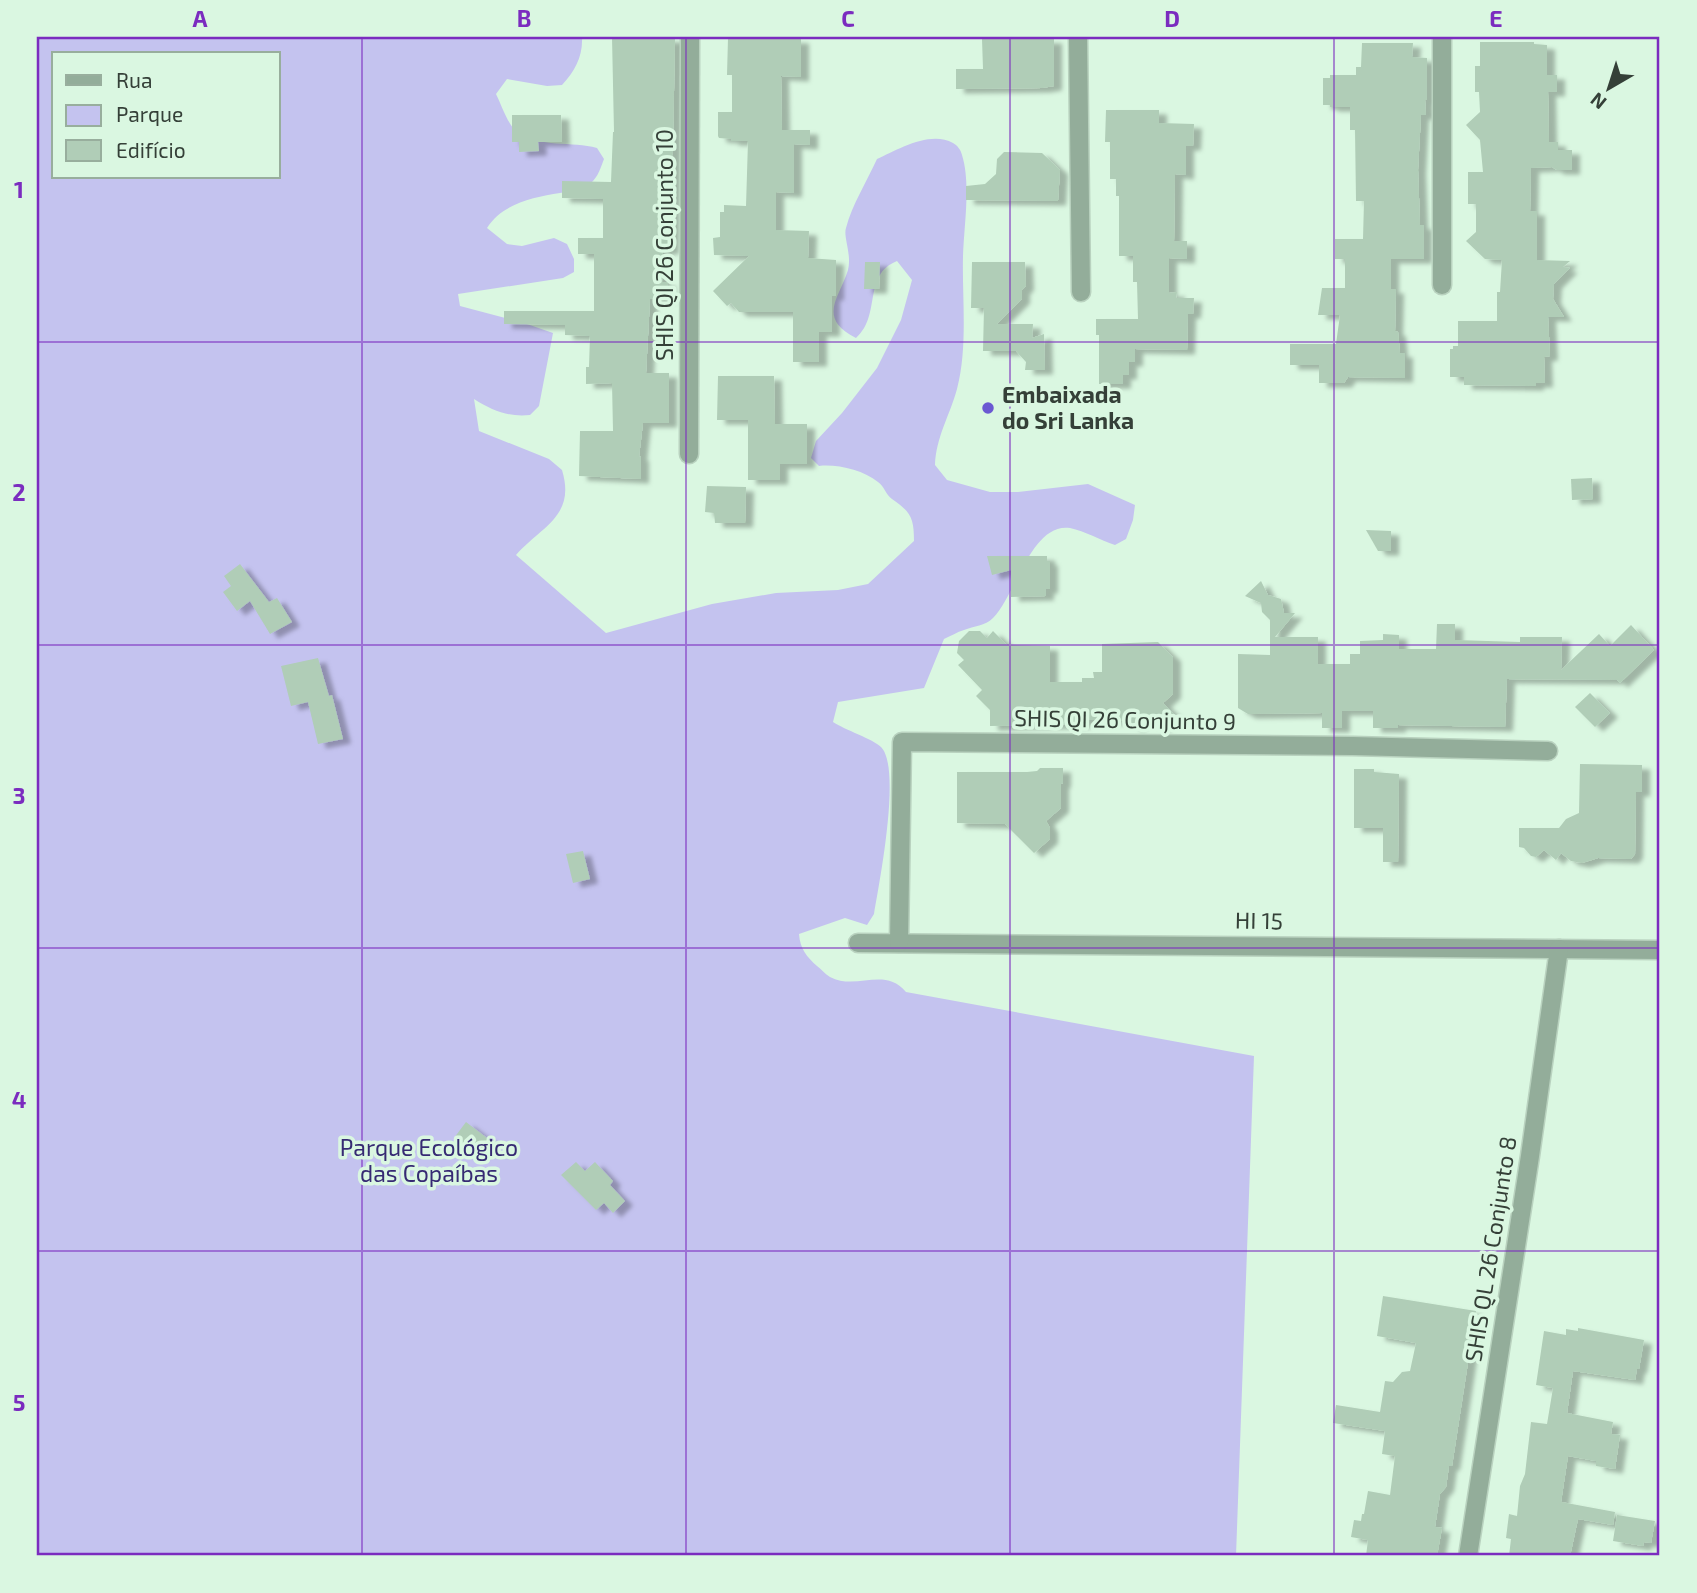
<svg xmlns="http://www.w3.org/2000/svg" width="1697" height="1593" font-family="'Exo 2',sans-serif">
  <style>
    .green { fill: #c4c3ef; fill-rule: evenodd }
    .building { fill: #b0cdb7; filter: url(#shadow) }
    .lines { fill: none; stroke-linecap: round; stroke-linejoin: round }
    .street-casing { stroke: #b9d2bf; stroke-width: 21 }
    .street { stroke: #93ad9a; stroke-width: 18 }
    .grid { fill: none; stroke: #7b2cbf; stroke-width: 2; stroke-opacity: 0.55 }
    .poi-dot { fill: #6b59d2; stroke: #daf7e1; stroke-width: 2.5 }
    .labels { text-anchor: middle; stroke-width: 7; stroke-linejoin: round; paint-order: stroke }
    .street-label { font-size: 23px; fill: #354038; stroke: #daf7e1 }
    .poi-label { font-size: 23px; font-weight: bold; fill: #354038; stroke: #daf7e1; text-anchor: start }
    .park-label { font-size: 23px; fill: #362a73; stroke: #daf7e1 }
    .neatline { fill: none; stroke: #7b2cbf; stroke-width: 2.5 }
    .grid-label { font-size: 23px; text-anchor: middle; font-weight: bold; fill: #7b2cbf }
  </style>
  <defs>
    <filter id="shadow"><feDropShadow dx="8" dy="4.5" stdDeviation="2" flood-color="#0004"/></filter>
  </defs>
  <rect width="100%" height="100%" fill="#daf7e1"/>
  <path class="green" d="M37 37H582C583 56 575 71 562 85L547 86 507 79 496 94C501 104 508 125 517 132 540 148 572 141 597 148L604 159C601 167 598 177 591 183 582 192 571 191 560 193 533 197 502 204 487 228L507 244 522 246 554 238 567 244 574 259V272L563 278 458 294 460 306 524 323 553 333 539 406 530 415C508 417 493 411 474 399L479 431 549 459 562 470C576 516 542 526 516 555L606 633 712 604 776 593 838 590 868 584 914 541C914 518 911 512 892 499 886 495 884 486 878 482 863 470 837 464 819 466L811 458 816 441 842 413 877 368 901 320 912 280 897 261C862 275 882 315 856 338 816 318 840 297 848 270 852 254 843 237 846 228 852 205 867 181 877 159 897 150 930 130 953 143 957 145 961 150 962 155 971 184 964 225 963 256 962 298 968 347 957 389 950 415 936 437 935 465L947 480 990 492H1018L1088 484 1135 505 1133 520 1126 539 1115 545C1100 540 1085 531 1070 528 1031 522 1015 597 993 618 985 626 974 626 964 630 957 632 951 636 944 639L924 688 838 702 833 722C845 730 873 739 881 747 902 768 879 884 874 914L867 925 845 918 799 934C800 949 807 957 817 966 821 969 825 974 830 977 857 991 884 966 906 992L1254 1056 1236 1556H37ZM54 54H278V177H54Z"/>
  <g class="building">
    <path d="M612 37 675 38 671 250H663L662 282H668V299H650L646 373H669V423H643L639 457 641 456V479L579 476 580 431H613L612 383 586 384V367H589L590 336 565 335V325L504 324V311H594V254H578V238H603V199L562 198V181L611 182 613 132H614Z"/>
    <path d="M728 38 801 39V77L781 76 782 130H810V145L794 144V193L776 192V230L809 231 808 258 836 260V296H832V332H819V362H793V312H739L731 303 727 306 713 291 749 256 714 255 713 238 720 237V212H724V205L746 206 748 141H731V139L719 138 718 136V112H732V75H727Z"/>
    <path d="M982 39H1054V86L1042 88 956 89V69H983Z"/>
    <path d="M1480 42H1534V44L1547 45V75H1557V92H1548L1549 142H1558V150H1572V170H1557L1552 167 1531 168 1530 211H1537V260L1570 261 1563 267 1570 268 1554 284 1553 299 1564 317H1548L1550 356 1544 357 1545 383H1536V386L1464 385V377H1450V349H1453V346H1458V321H1497V292H1500L1502 260 1485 259 1466 241 1476 232V204H1468V172H1483L1480 140 1466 125 1480 112 1479 92H1475V66H1480Z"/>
    <path d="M1362 43H1413L1412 57 1427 58V100H1425L1426 115H1421L1418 170 1420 225H1424V259H1391V289H1396L1395 331 1398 332 1400 353H1405V378L1348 377 1344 383H1319V365H1290V344H1336L1340 315H1318L1322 288H1345V259H1335V239H1363L1364 201H1356L1355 130H1350V107H1330V105H1323V78H1330V75H1356V67H1361Z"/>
    <path d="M1106 110H1159V123L1194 124 1193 146H1186V175L1175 174 1174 241H1187V259L1169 258V293L1177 292 1176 298H1194L1193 314H1188L1187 350 1135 349V362H1129V375H1123V384H1099V335H1096V319H1138L1137 282H1133V256H1119V196H1116V179H1110V142H1105Z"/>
    <path d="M512 115H561L562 142H538L539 151 519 152V142H512Z"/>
    <path d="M1004 152 1042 153 1060 170 1058 201 966 200V186L985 184 996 174 997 159Z"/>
    <path d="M865 262H880L879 289H864Z"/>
    <path d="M972 262H1025L1026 286 1022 290V299L997 324H1033L1032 338 1044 334 1045 370H1025L1026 362 1016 351H983L984 308H971Z"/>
    <path d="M718 376H774L775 424H807V464H780V480H748V420H717Z"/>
    <path d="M1592 478 1593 499 1572 500 1571 479Z"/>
    <path d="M707 486 746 487 745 523H715L714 513 705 512Z"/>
    <path d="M1366 530 1391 531V551H1378Z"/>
    <path d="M987 556H1047V561H1050V589H1046V596L1011 597V570L992 575Z"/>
    <path d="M240 564 269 602 277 598 292 622 270 634 250 601 237 611 223 592 231 586 224 576Z"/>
    <path d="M1261 581 1268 595 1281 599 1284 613H1295L1275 637H1318V664H1350V654H1360V641L1383 640V634L1399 635V649H1436L1437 624H1455V640L1520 642V637H1562L1561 670 1599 634 1610 646 1631 625 1654 650 1620 683 1617 680 1507 679 1505 727 1398 725V728H1373V711H1342V728H1322V713L1248 714 1238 708V654L1270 655V620L1262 612 1261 603 1245 596Z"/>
    <path d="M969 631H980L987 638 993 631 1007 645 1050 646V682H1082V678H1094L1093 672H1102V644L1158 642 1173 657V694L1163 703 1175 715 1162 728 1157 723H1140L1135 728 1128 721 1100 720H1083V724L990 726V710L976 696 982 690 958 665 964 660 957 653 959 641Z"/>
    <path d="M318 658 329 696 332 695 343 739 318 744 308 702 291 706 281 666Z"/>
    <path d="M1590 693 1610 713 1595 727 1575 707Z"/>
    <path d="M1580 764 1642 765V792H1636L1635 854 1631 859 1598 858 1582 863 1571 861 1561 853 1556 860 1544 850 1536 857 1531 856 1524 848 1519 847V828H1559L1566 819 1579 813Z"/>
    <path d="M1040 768H1063V783L1061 784V808L1046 821 1050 828V839L1034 853 1005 824 957 823V772H1027L1037 771Z"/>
    <path d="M1354 769H1374V772L1399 774 1398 862H1383V828H1354Z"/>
    <path d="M583 851 590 879 573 883 566 854Z"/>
    <path d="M466 1122 491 1141 481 1153 471 1145 468 1149 454 1138Z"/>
    <path d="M576 1162 585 1171 595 1162 613 1181 610 1185 625 1201 613 1213 604 1203 596 1210 561 1175Z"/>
    <path d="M1383 1296 1476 1311 1452 1466H1449L1446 1487 1440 1494 1435 1527 1442 1528 1437 1556H1366L1368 1540 1351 1537 1354 1520 1361 1521 1362 1514H1364L1368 1491 1390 1495 1395 1456 1382 1454 1385 1431 1333 1423 1336 1405 1380 1412 1385 1381 1393 1382 1402 1372 1410 1371 1416 1343 1377 1336Z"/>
    <path d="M1578 1328 1644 1340 1639 1369H1637L1635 1380 1573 1371 1567 1413 1613 1422 1611 1434 1620 1435 1615 1469 1596 1466V1461L1568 1456 1561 1502 1615 1512 1613 1525 1578 1519 1570 1556H1509L1511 1539 1506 1538 1509 1514 1517 1516 1520 1486 1525 1474 1531 1422 1547 1424 1553 1388 1536 1385 1544 1331 1566 1335V1329L1578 1331Z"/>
    <path d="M1617 1515 1655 1521 1651 1543 1644 1542 1643 1546 1613 1541Z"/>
  </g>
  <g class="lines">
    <defs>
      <g id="street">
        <path d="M1078 37 1081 292"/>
        <path d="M1442 37V285"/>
        <path d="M689 454 690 37"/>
        <path d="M858 943 1660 950"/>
        <path d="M899 943 902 742 1353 746 1548 751"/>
        <path d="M1468 1556 1530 1156 1559 949"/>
      </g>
    </defs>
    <use href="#street" class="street-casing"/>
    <use href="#street" class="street"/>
  </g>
  <path class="grid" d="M362 37V1556M686 37V1556M1010 37V1556M1334 37V1556M37 342H1660M37 645H1660M37 948H1660M37 1251H1660"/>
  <circle class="poi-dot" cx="988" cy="408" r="7"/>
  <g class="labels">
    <g class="street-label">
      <text transform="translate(665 245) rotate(-90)" y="8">SHIS QI 26 Conjunto 10</text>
      <text transform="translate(1125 720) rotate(1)" y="8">SHIS QI 26 Conjunto 9</text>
      <text transform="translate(1259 921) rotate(1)" y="8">HI 15</text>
      <text transform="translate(1491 1249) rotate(-81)" y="8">SHIS QL 26 Conjunto 8</text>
    </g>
    <g class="poi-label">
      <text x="1002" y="403">Embaixada<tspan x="1002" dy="26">do Sri Lanka</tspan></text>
    </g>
    <g class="park-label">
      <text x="429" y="1156">Parque Ecológico<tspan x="429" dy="26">das Copaíbas</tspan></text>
    </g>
  </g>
  <rect width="1697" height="1593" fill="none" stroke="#daf7e1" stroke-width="77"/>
  <rect x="52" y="52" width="228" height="126" fill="#daf7e1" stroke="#98ae9d" stroke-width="2"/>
  <rect x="66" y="75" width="35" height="10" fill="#93ad9a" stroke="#98ae9d" stroke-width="2"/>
  <text x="116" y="88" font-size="21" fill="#354038">Rua</text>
  <rect x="66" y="105" width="35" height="21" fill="#c4c3ef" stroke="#98ae9d" stroke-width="2"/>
  <text x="116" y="122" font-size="21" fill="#354038">Parque</text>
  <rect x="66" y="140" width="35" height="21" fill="#b0cdb7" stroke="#98ae9d" stroke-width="2"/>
  <text x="116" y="158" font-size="21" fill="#354038">Edifício</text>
  <g transform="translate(1609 88) rotate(219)" stroke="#daf7e1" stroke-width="5" paint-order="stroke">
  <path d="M0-5L12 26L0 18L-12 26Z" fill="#354038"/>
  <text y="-10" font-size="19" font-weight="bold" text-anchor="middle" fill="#354038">N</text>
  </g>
  <rect x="38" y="38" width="1620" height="1516" class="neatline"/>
  <g class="grid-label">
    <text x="200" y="27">A</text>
    <text x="524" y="27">B</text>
    <text x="848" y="27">C</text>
    <text x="1172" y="27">D</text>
    <text x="1496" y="27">E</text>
    <text x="19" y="198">1</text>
    <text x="19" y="501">2</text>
    <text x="19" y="804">3</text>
    <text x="19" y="1108">4</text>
    <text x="19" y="1411">5</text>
  </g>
</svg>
